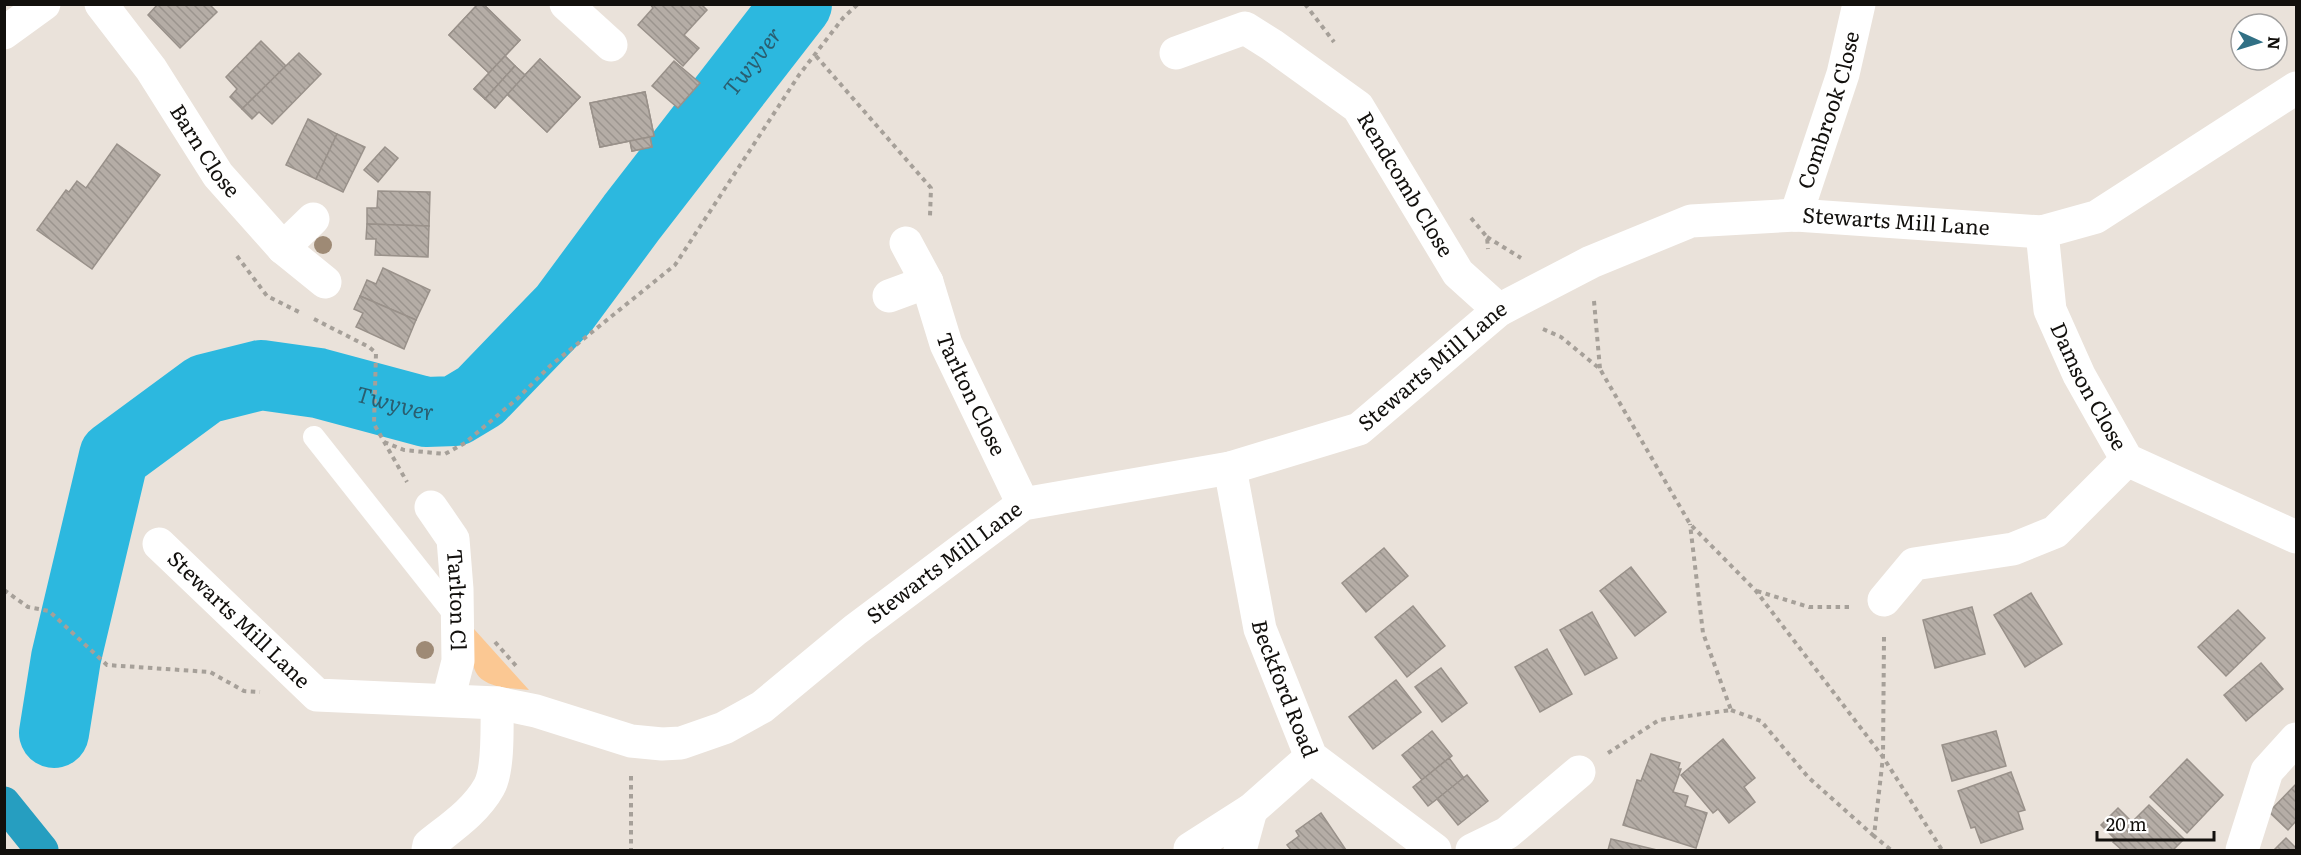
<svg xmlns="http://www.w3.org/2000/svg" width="2301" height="855" font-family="Literata,serif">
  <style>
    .grass { fill: #fbc893 }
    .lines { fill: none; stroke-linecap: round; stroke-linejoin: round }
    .river { stroke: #2cb8df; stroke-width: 70 }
    .building { fill: url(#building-back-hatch); stroke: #99918a; stroke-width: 1.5 }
    .path { stroke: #a6a099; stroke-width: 4; stroke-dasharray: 4.5 4.5; stroke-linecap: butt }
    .service { stroke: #fff; stroke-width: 22 }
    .minor { stroke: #fff; stroke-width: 33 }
    .motorway { stroke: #269ec0; stroke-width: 33 }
    .tree { fill: #9e8a75 }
    .labels { text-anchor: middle; stroke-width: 5; stroke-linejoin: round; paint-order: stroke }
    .street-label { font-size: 21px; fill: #12100d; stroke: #fff }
    .water-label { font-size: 22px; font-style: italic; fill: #2a5e70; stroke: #fff }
  </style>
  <defs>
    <pattern id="building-back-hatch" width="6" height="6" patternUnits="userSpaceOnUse" patternTransform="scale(1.5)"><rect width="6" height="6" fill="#b5ada6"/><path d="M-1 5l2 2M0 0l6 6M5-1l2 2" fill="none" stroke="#9b948e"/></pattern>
  </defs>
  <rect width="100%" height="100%" fill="#eae2da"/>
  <path class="grass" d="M474 629 529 690C510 688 476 689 473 663 471 652 474 639 474 629Z"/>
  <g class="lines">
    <path class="river" id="s1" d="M54 733 66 658 114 456 205 389 261 375 318 383 426 412 455 411 480 396 564 309 632 217 797 4"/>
  </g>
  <g class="building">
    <path d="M158 4H209L217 12 180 48 148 15Z"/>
    <path d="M478 4H483L520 40 505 56 515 66 485 99 474 89 489 73 449 35Z"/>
    <path d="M478 4H483L520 40 489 73 449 35Z"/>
    <path d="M650 4H701L707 10 684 35 699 48 683 66 638 25 653 8Z"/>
    <path d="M261 41 286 66 242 109 230 97 237 89 226 77Z"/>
    <path d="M299 53 321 74 272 124 259 112 252 119 242 109Z"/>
    <path d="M505 56 515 66 485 99 474 89Z"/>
    <path d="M540 59 580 97 547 132 507 94 495 108 485 99 515 66 525 75Z"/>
    <path d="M540 59 580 97 547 132 507 94Z"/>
    <path d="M674 61 700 83 678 108 652 86Z"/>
    <path d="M515 66 525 75 495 108 485 99Z"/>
    <path d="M645 92 654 136 650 137 652 147 632 151 630 141 600 147 590 103Z"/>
    <path d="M645 92 654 136 600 147 590 103Z"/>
    <path d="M308 119 337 134 316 179 286 165Z"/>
    <path d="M337 134 365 147 343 192 316 179Z"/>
    <path d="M650 137 652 147 632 151 630 141Z"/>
    <path d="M117 144 160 175 92 269 37 230 66 190 69 192 77 181 86 188Z"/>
    <path d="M385 147 398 158 378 182 364 170Z"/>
    <path d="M378 191 430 192 429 226 367 224V208H377Z"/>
    <path d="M367 224 429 226 428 257 375 255 376 239H366Z"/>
    <path d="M383 268 430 290 416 320 360 296 367 280 376 284Z"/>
    <path d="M360 296 416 320 404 349 356 327 363 313 354 309Z"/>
    <path d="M1384 548 1408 576 1366 612 1342 583Z"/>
    <path d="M1631 567 1666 612 1635 636 1600 591Z"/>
    <path d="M2031 593 2062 644 2025 667 1994 615Z"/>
    <path d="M1413 606 1445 646 1407 677 1375 637Z"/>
    <path d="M1972 607 1985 654 1935 668 1923 620Z"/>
    <path d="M2238 610 2265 638 2226 676 2198 647Z"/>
    <path d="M1592 612 1617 658 1585 675 1560 630Z"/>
    <path d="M1547 649 1572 694 1540 712 1515 667Z"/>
    <path d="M2261 663 2283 689 2246 721 2224 695Z"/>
    <path d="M1441 668 1467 703 1442 722 1415 687Z"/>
    <path d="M1396 680 1421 712 1373 749 1349 717Z"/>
    <path d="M1432 731 1452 756 1422 780 1402 755Z"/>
    <path d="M1996 731 2006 766 1952 781 1942 745Z"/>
    <path d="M1723 739 1755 778 1744 787 1755 802 1729 823 1718 809 1713 813 1681 775Z"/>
    <path d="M1651 754 1680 763 1678 769H1681L1673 792 1688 796 1685 806 1707 813 1696 848 1623 825 1637 780 1641 781Z"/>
    <path d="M1449 758 1464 778 1428 806 1413 787Z"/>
    <path d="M2187 759 2223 795 2187 833 2150 797Z"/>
    <path d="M2011 772 2025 810 2018 812 2023 829 1981 843 1975 827 1971 828 1958 791Z"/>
    <path d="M1467 775 1488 801 1458 825 1437 799Z"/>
    <path d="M2296 784V821L2288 830 2269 812Z"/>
    <path d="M2149 805 2184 839 2173 850H2122L2113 842 2116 840 2101 825 2118 808 2132 822Z"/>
    <path d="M1321 813 1346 850H1291L1287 845 1299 836 1296 831Z"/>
    <path d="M2286 838 2296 848V850H2274Z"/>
    <path d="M1611 839 1657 850H1608Z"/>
  </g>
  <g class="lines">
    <g class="path">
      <path d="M1305 4 1334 42"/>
      <path d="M816 56 931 188 930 216"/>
      <path d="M1471 218 1487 237 1488 249"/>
      <path d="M1487 237 1521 258"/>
      <path d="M237 256 267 296 299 312"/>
      <path d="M1594 301 1600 369"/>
      <path d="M314 319 369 347 376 353 374 424 407 482"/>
      <path d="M1543 329 1561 337 1600 369 1690 524 1756 591 1883 757 1942 850"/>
      <path d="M384 442 404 450 445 454 465 443 518 398 550 366 675 265 799 75 843 18 858 4"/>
      <path d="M4 590 28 607 49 611 107 665 210 672 244 691 260 692"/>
      <path d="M1757 591 1809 607H1849"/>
      <path d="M1884 637 1883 757 1874 836 1891 850"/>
      <path d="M495 642 518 668"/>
      <path d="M1731 710 1761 721 1808 777 1874 836"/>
      <path d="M1608 753 1659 720 1731 710 1703 633 1690 524"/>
      <path d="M631 776V850"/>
    </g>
    <path class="service" d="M314 437 458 619"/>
    <g class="minor">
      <path id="s2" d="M101 4 151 69 218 175 283 248 325 282"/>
      <path d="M566 4 611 45"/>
      <path d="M4 33 44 4"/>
      <path id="s3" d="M1176 53 1245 28 1272 45 1358 107 1458 273 1499 310"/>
      <path id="s4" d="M1796 215 1843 74 1859 4"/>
      <path id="s5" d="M2042 232 2050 310 2079 375 2127 460 2296 537"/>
      <path id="s6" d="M906 243 927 282 946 344 1023 504"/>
      <path d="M283 248 313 219"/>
      <path d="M889 296 927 282"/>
      <path id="s7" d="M1230 468 1260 629 1311 757 1435 850"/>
      <path id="s8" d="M431 507 453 539 457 589 458 661 448 700"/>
      <path id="s9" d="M159 544 317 695 497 703 536 711 631 741 662 744 681 743 724 728 762 707 855 630 1023 504 1230 468 1359 429 1499 310 1591 262 1691 221 1796 215 2042 232 2096 217 2296 88"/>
      <path d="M1884 600 1914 564 2013 549 2055 532 2127 460"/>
      <path d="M428 850 429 845C450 828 475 812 489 787 499 770 497 723 497 703"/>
      <path d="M1203 850 1190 849 1251 810 1311 757"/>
      <path d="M1240 850 1251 810"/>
      <path d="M1472 850 1507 833 1579 772"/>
      <path d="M2242 850 2267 771 2296 739"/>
    </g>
    <path class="motorway" d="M4 803 42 850"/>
  </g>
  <g class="tree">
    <circle cx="323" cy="245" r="9"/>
    <circle cx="425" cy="650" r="9"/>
  </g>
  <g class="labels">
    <g class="street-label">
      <text dy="7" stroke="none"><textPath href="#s4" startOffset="110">Combrook Close</textPath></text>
      <text dy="7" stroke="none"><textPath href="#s2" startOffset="180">Barn Close</textPath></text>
      <text dy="7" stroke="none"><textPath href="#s3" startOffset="302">Rendcomb Close</textPath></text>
      <text dy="7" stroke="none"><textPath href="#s9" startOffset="1954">Stewarts Mill Lane</textPath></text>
      <text dy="7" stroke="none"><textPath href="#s9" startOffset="1450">Stewarts Mill Lane</textPath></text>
      <text dy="7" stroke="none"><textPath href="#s5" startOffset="164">Damson Close</textPath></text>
      <text dy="7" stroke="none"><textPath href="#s6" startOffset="165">Tarlton Close</textPath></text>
      <text dy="7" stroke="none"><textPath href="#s9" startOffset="910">Stewarts Mill Lane</textPath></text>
      <text dy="7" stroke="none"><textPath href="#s8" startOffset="100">Tarlton Cl</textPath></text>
      <text dy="7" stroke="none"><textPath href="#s9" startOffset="110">Stewarts Mill Lane</textPath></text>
      <text dy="7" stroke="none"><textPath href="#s7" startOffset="228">Beckford Road</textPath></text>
    </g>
    <g class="water-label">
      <text dy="8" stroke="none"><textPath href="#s1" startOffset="1114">Twyver</textPath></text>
      <text dy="8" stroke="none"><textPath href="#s1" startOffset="592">Twyver</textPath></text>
    </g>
  </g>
  <rect width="2301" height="855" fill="none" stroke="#12100d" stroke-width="12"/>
  <g transform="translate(2259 42) rotate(94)"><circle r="28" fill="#ffffff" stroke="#a09f9e" stroke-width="1.5"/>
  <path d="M0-4.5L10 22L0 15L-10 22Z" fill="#317085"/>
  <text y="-9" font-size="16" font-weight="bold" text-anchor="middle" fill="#12100d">N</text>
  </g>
  <path d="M2097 831v9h117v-9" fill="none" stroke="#12100d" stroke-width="3"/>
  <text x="2106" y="831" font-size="18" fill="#12100d" stroke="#ffffff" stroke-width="4.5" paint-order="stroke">20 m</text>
</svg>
